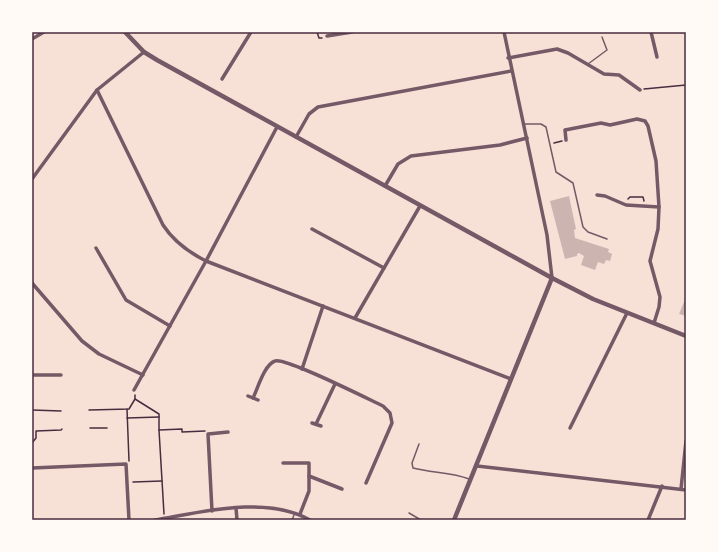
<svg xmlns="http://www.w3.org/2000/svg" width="718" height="552" font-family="'Libre Baskerville',serif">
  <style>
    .building { fill: #ccb4b1 }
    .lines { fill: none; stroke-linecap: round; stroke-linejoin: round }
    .path { stroke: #4a2c40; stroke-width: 1.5 }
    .service { stroke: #755966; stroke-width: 1.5 }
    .minor { stroke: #755966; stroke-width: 3.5 }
    .tertiary { stroke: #755966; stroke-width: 4.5 }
    .neatline { fill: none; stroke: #4a2c40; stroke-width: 1.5 }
  </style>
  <rect width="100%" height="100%" fill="#f7e1d7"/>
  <g class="building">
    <path d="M569 196 576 229 574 230 575 238 609 249 608 252 612 254 610 261 606 260 604 264 598 262 595 270 581 265 584 256 579 253 577 254V256L565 259 550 201Z"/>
    <path d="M686 297V316L679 314Z"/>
  </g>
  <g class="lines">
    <g class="path">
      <path d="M317 32 319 38H322"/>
      <path d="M644 89 686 85"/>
      <path d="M554 143 562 141"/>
      <path d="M628 199 630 197H643L644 201"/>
      <path d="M135 399 159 414V430L182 429V432L205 431"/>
      <path d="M127 409 129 461"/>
      <path d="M32 410 61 411"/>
      <path d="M89 410 129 409 135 399V395"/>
      <path d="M127 418 159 417"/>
      <path d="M90 428H107"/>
      <path d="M159 430 164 514"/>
      <path d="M32 443 36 438V431L61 430 62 429"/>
      <path d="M133 482 162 481"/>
    </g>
    <g class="service">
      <path d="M588 64 607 50 602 37"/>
      <path d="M525 124H541L546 127 556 172 573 183 583 227 588 232 607 239"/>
      <path d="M419 444 412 463 413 468C432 473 452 472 469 479"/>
      <path d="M409 513 421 520"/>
      <path d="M292 520 294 515"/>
    </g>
    <g class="minor">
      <path d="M504 32 547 235 552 278"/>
      <path d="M651 32 657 57"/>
      <path d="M327 36 352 32"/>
      <path d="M32 39 44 32"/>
      <path d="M508 58 557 49 568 53 604 74 619 75 640 90"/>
      <path d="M222 79 251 32"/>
      <path d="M97 90 163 225C174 242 188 252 206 261L511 379"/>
      <path d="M296 137 309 114 318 107 511 71"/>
      <path d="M566 140 565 130 601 123 610 125 637 119 645 121 648 126 656 161 659 207 658 229 650 261 660 297 659 307 654 323"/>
      <path d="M32 179 97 90 144 52"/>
      <path d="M385 186 398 164 411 156 500 145 527 138"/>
      <path d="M597 195 605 196 626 205 659 207"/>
      <path d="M312 229 384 268"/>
      <path d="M96 248 126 300 170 326"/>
      <path d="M32 283 82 341 99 354 143 375"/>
      <path d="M355 318 420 206"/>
      <path d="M302 369 323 306"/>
      <path d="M32 375H61"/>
      <path d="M134 390 206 261 277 127"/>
      <path d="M248 396 258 400"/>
      <path d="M253 398C258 388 264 365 275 361 285 357 368 399 383 406L390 413 392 423 366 483"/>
      <path d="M312 423 321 426"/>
      <path d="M316 424 335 384"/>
      <path d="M570 428 627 313"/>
      <path d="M283 463H309V491L300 514"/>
      <path d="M477 466 686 490"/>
      <path d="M32 468 126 464 129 520"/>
      <path d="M309 476 342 489"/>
      <path d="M681 489 686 441"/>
      <path d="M236 508 237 520"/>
      <path d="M212 511 208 434 228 432"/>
      <path d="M155 520C202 512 266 495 310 520"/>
      <path d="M648 520 662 486"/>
    </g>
    <g class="tertiary">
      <path d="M125 32 144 52 157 60 552 278 593 299 686 336"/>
      <path d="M454 520 552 278"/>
    </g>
  </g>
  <rect width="718" height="552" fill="none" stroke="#fffaf5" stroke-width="66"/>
  <rect x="33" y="33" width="652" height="486" class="neatline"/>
</svg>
